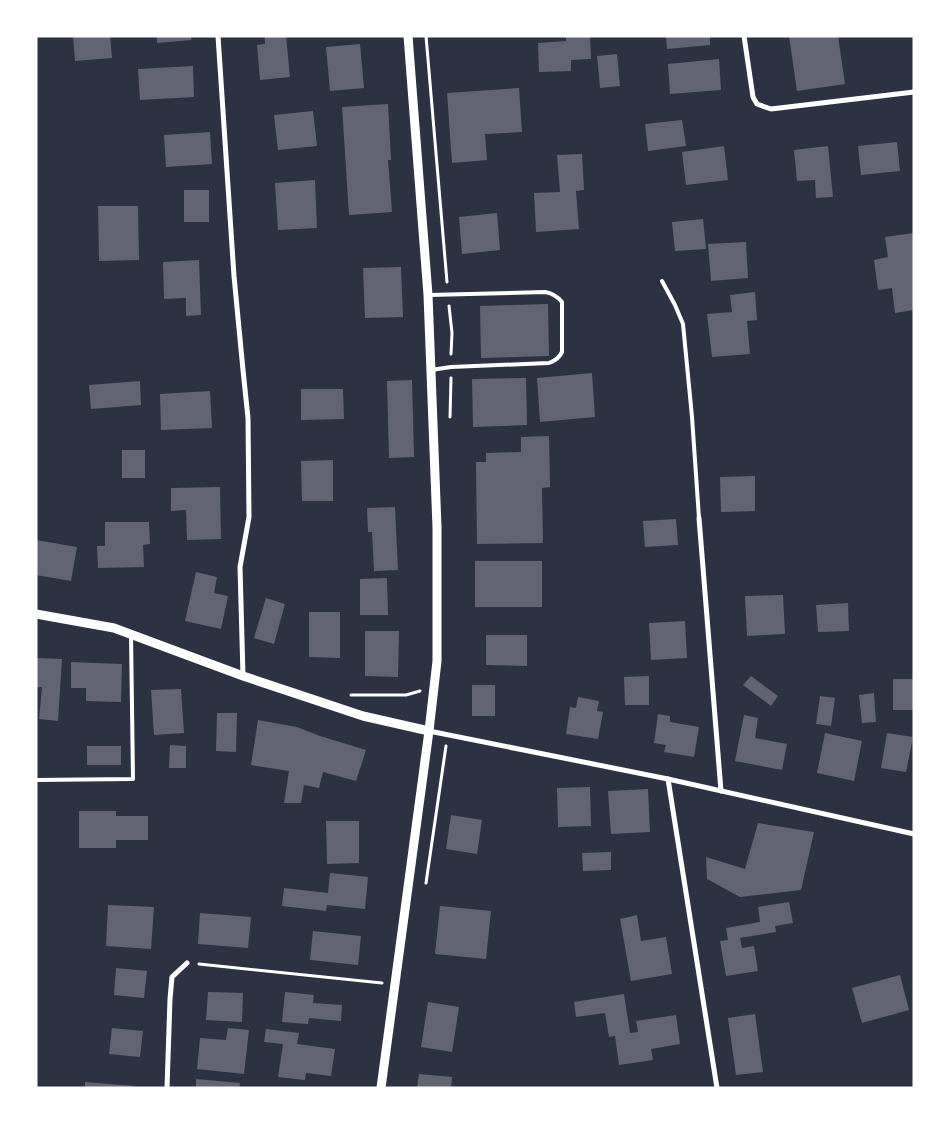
<svg xmlns="http://www.w3.org/2000/svg" width="950" height="1124" font-family="Mulish,sans-serif">
  <style>
    .building { fill: #626471 }
    .lines { fill: none; stroke-linecap: round; stroke-linejoin: round }
    .path { stroke: #fff; stroke-width: 3 }
    .service { stroke: #fff; stroke-width: 4 }
    .minor { stroke: #fff; stroke-width: 5 }
    .tertiary { stroke: #fff; stroke-width: 9 }
  </style>
  <rect width="100%" height="100%" fill="#2d3142"/>
  <g class="building">
    <path d="M73 36H110L112 58 75 61Z"/>
    <path d="M157 36H191V40L157 43Z"/>
    <path d="M265 36H286L290 77 260 80 257 45 265 44Z"/>
    <path d="M566 36H590L591 59 571 60V71L539 72 538 43 566 41Z"/>
    <path d="M666 36H710V45L667 49Z"/>
    <path d="M789 36H838L845 84 797 91Z"/>
    <path d="M360 44 364 88 330 91 326 47Z"/>
    <path d="M617 54 620 86 600 88 597 56Z"/>
    <path d="M719 59 721 90 670 94 668 64Z"/>
    <path d="M193 66 194 97 140 100 138 69Z"/>
    <path d="M519 88 522 132 485 134 487 160 452 163 447 93Z"/>
    <path d="M388 104 391 160H388L392 212 349 215 342 107Z"/>
    <path d="M313 111 317 146 278 150 274 115Z"/>
    <path d="M682 120 686 146 648 151 645 124Z"/>
    <path d="M210 132 212 164 166 167 164 135Z"/>
    <path d="M897 142 900 171 861 175 858 146Z"/>
    <path d="M724 146 728 180 686 185 682 152Z"/>
    <path d="M828 146 833 197 816 198 815 180 797 181 794 150Z"/>
    <path d="M582 154 584 190 576 191 579 229 536 232 534 193 560 192 557 155Z"/>
    <path d="M315 180 317 228 278 230 275 183Z"/>
    <rect x="184" y="190" width="25" height="32"/>
    <path d="M98 206H138L139 260 99 261Z"/>
    <path d="M497 213 500 250 462 254 459 217Z"/>
    <path d="M703 219 706 249 675 251 672 222Z"/>
    <path d="M914 233V310L895 313 892 288 878 290 874 260 888 257 885 237Z"/>
    <path d="M746 242 748 278 711 281 708 244Z"/>
    <path d="M199 260 201 315 186 316V298L164 299 163 262Z"/>
    <path d="M401 267 403 317 365 318 363 268Z"/>
    <path d="M755 292 757 320 747 321 750 354 712 357 707 314 732 312 730 295Z"/>
    <path d="M548 304 549 356 481 358 480 306Z"/>
    <path d="M592 373 595 417 540 422 537 378Z"/>
    <path d="M526 378 527 425 473 427 472 379Z"/>
    <path d="M412 380 414 457 389 458 387 381Z"/>
    <path d="M140 381 141 405 91 409 89 385Z"/>
    <path d="M301 389H343L344 419 301 420Z"/>
    <path d="M210 391 212 428 161 430 160 394Z"/>
    <path d="M549 436 550 487 542 488 543 543 477 544 476 462H486V453L521 452V437Z"/>
    <rect x="122" y="450" width="23" height="28"/>
    <path d="M333 460V501H302L301 461Z"/>
    <path d="M755 476V511L721 512 720 477Z"/>
    <path d="M220 487 221 539 187 540 186 510 171 511V488Z"/>
    <path d="M395 507 398 570 374 571 372 532H368L367 508Z"/>
    <path d="M676 519 678 545 645 547 643 521Z"/>
    <path d="M105 522H149L150 544 143 545 144 567 98 568 97 546H105Z"/>
    <path d="M36 540 77 547 71 581 36 575Z"/>
    <rect x="475" y="561" width="67" height="46"/>
    <path d="M196 572 217 577 214 593 228 596 221 629 185 621Z"/>
    <path d="M387 578 388 615H360V579Z"/>
    <path d="M783 595 785 634 747 636 745 596Z"/>
    <path d="M266 598 285 604 274 644 254 638Z"/>
    <path d="M848 603 849 631 818 632 816 605Z"/>
    <path d="M309 612H340V658L309 657Z"/>
    <path d="M685 621 687 658 651 660 649 623Z"/>
    <path d="M365 631H399L398 677 365 676Z"/>
    <path d="M486 635H527V666L486 665Z"/>
    <path d="M36 658 62 659 58 721 39 719 42 687H36Z"/>
    <path d="M71 662 122 664 121 702 86 701V688H71Z"/>
    <path d="M649 676V705H625L624 677Z"/>
    <path d="M751 676 778 696 771 706 743 685Z"/>
    <rect x="893" y="679" width="21" height="31"/>
    <rect x="472" y="685" width="23" height="31"/>
    <path d="M181 689 184 733 154 735 151 690Z"/>
    <path d="M874 693 876 722 862 723 859 695Z"/>
    <path d="M820 696 835 698 831 726 816 724Z"/>
    <path d="M578 697 599 701 597 711 603 712 598 739 566 734 570 707 576 708Z"/>
    <path d="M217 713H237L236 752 216 751Z"/>
    <path d="M658 714 670 716V722L699 727 694 757 664 752 666 745 654 743Z"/>
    <path d="M744 715 758 718 755 738 787 744 782 770 735 761Z"/>
    <path d="M258 720 297 727 320 736 366 750 356 781 323 772 319 788 304 785 301 803H284L289 771 251 765Z"/>
    <path d="M825 733 862 741 854 781 817 773Z"/>
    <path d="M887 733 913 737 906 772 881 768Z"/>
    <path d="M170 745 186 746V768H169Z"/>
    <rect x="87" y="746" width="34" height="19"/>
    <path d="M590 787 591 826 558 827 557 788Z"/>
    <path d="M648 789 650 832 611 834 608 791Z"/>
    <path d="M79 811H116V816H148V840H116V848H79Z"/>
    <path d="M451 815 482 820 477 854 446 849Z"/>
    <path d="M326 821H359V863L327 864Z"/>
    <path d="M758 823 814 832 801 890 740 897 707 879 706 857 745 869Z"/>
    <path d="M611 852V870L583 871 582 853Z"/>
    <path d="M330 873 368 877 365 909 327 905 326 911 282 906 284 888 328 893Z"/>
    <path d="M789 902 793 923 775 926 776 932 740 938 742 948 754 946 758 971 726 976 720 941 728 940 726 928 760 922 758 907Z"/>
    <path d="M108 905 154 907 151 949 106 946Z"/>
    <path d="M440 906 491 911 486 959 435 954Z"/>
    <path d="M200 913 251 917 248 948 198 944Z"/>
    <path d="M637 915 641 941 666 937 672 974 631 981 620 919Z"/>
    <path d="M313 931 361 936 358 965 310 960Z"/>
    <path d="M116 968 147 971 144 998 114 995Z"/>
    <path d="M900 975 909 1010 862 1023 852 988Z"/>
    <path d="M208 992 243 993 242 1022 206 1020Z"/>
    <path d="M285 992 314 995 313 1003 342 1005 341 1021 309 1018 308 1024 282 1022Z"/>
    <path d="M624 994 630 1033 638 1032 636 1021 676 1015 680 1044 651 1049 653 1060 619 1065 615 1036 609 1037 605 1013 576 1017 574 1002Z"/>
    <path d="M428 1002 459 1007 452 1052 421 1047Z"/>
    <path d="M755 1014 763 1072 736 1075 728 1018Z"/>
    <path d="M112 1028 143 1031 140 1057 109 1054Z"/>
    <path d="M228 1028 249 1030 244 1074 197 1069 200 1038 226 1040Z"/>
    <path d="M266 1029 299 1033 297 1044 335 1049 331 1076 306 1073 305 1080 278 1077 283 1044 264 1042Z"/>
    <path d="M419 1074 452 1077 451 1088H417Z"/>
    <path d="M196 1079 240 1083 239 1088H196Z"/>
    <path d="M85 1082 134 1086V1088H85Z"/>
  </g>
  <g class="lines">
    <g class="path">
      <path d="M426 36 447 282"/>
      <path d="M449 306 452 333 451 354"/>
      <path d="M450 417 451 378"/>
      <path d="M351 695H406L420 691"/>
      <path d="M426 883 446 746"/>
      <path d="M199 964 382 983"/>
    </g>
    <g class="service">
      <path d="M662 281 675 305 683 324 692 417 699 518"/>
      <path d="M429 295 545 292C552 293 557 296 562 302V352C559 358 556 360 549 363L451 367 431 370"/>
      <path d="M36 780 133 779 131 634"/>
    </g>
    <g class="minor">
      <path d="M218 36 234 276 243 370 248 418 249 517 240 567 243 676"/>
      <path d="M744 36 753 97 757 104 771 109 914 92"/>
      <path d="M699 518 721 791"/>
      <path d="M429 731 668 779 914 834"/>
      <path d="M668 779 717 1088"/>
      <path d="M167 1088 170 999 172 977 187 963"/>
    </g>
    <g class="tertiary">
      <path d="M36 614 114 628 243 676 363 716 429 731"/>
      <path d="M381 1088 429 731 437 661V527L428 295 408 36"/>
    </g>
  </g>
  <rect width="950" height="1124" fill="none" stroke="#ffffff" stroke-width="75"/>
</svg>
